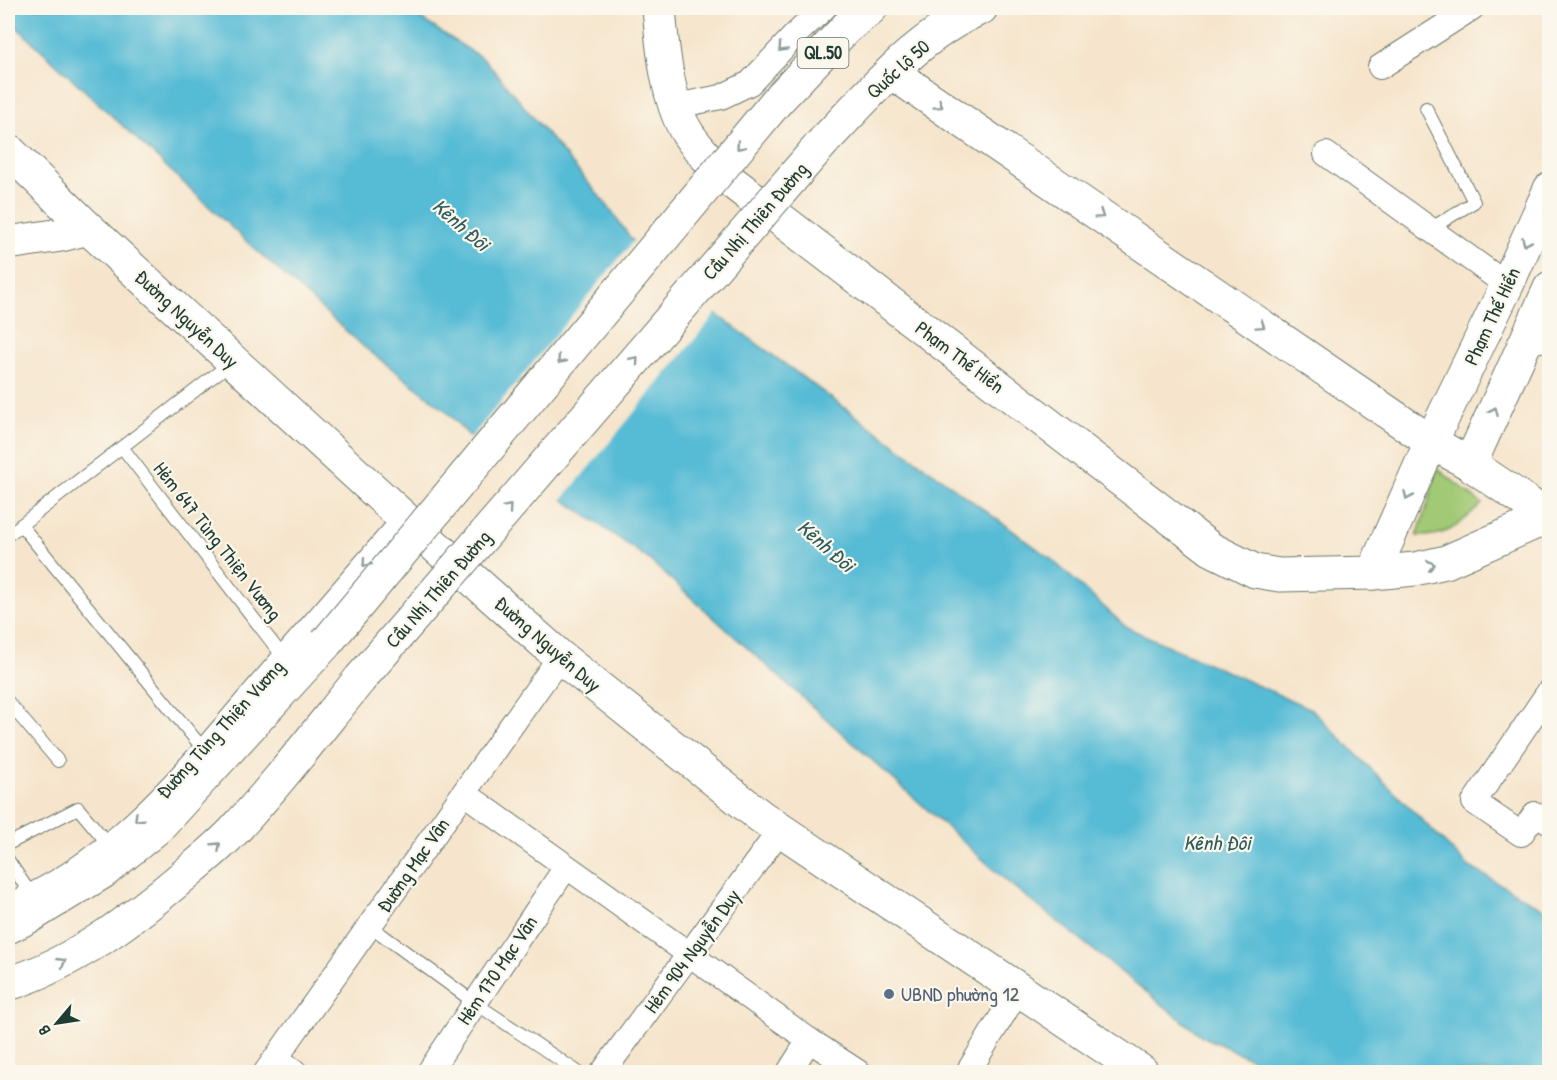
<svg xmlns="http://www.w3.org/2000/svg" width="1557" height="1080" font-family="'Patrick Hand',sans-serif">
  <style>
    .green { fill: #a2c974; stroke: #608354; stroke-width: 1.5 }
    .water { fill: #56bbd5; stroke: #3a7c84; stroke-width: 1.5 }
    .pier { fill: #f6e5cc }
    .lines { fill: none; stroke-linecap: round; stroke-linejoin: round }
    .lane-casing { stroke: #6a7869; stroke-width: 14 }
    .street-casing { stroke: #6a7869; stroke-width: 26 }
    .secondary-casing { stroke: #6a7869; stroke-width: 35 }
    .primary-casing { stroke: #6a7869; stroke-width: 35 }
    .lane { stroke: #fff; stroke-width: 12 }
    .street { stroke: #fff; stroke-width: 24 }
    .secondary { stroke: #fff; stroke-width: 33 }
    .primary { stroke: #fff; stroke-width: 33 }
    .primary-bridge-casing { stroke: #6a7869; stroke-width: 35; stroke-linecap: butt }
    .primary-bridge { stroke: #fff; stroke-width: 33 }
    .oneway { stroke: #8f9e9a }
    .service-dot { fill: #5c6f8a; stroke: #fbf7ec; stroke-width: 2 }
    .labels { text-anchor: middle; stroke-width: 4.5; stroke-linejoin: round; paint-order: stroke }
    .shield { fill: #fbf7ec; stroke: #61756b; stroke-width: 1.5 }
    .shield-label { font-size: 18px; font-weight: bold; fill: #1f3d34 }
    .street-label { font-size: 20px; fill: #1f3d34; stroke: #fbf7ec }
    .service-label { font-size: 20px; fill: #4e5e75; stroke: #fbf7ec; text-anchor: start }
    .water-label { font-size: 21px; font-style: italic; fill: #2d5c5c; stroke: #fbf7ec }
  </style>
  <rect width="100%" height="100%" fill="#fbf7ec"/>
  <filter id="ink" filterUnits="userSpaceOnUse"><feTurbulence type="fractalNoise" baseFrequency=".0167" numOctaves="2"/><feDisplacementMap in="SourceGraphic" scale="12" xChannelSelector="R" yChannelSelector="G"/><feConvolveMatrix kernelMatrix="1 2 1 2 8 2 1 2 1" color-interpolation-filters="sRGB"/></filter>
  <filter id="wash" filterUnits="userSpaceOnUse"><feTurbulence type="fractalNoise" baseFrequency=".008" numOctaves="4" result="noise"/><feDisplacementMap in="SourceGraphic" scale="24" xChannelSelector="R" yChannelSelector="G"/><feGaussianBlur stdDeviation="1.35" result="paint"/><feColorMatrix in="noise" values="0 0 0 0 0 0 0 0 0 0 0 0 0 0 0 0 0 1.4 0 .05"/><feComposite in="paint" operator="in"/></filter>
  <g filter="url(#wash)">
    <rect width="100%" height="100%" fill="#f6e5cc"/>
    <path class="green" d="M1437 468 1482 504C1460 524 1449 537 1417 536L1428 503Z"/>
    <path class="water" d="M8 8H404L485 60 611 210 654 272 730 324 1050 558 1126 627 1311 709 1468 866 1549 912V1072H1280L1202 1036 1010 884 647 558 511 463 475 442 444 409 364 347 245 240 8 19Z"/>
    <path class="pier" d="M635 239 657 270 718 311 561 501 469 440Z"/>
  </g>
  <g filter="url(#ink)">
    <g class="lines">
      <defs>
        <g id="lane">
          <path d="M1426 108 1474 202 1430 229"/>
          <path d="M122 447 284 658"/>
          <path d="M21 525 204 750"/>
          <path d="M8 535 232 362"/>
          <path d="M8 702 58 761"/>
          <path d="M8 844 78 808 109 845"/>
          <path d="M8 860 32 896"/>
          <path d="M370 926 475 1003 578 1072"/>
        </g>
        <g id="street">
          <path d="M1380 67 1472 8"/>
          <path d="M676 106 721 97 750 83 797 33 824 8"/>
          <path d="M1326 154 1507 285"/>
          <path d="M1525 343 1550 338"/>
          <path d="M1550 690 1474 802 1521 834 1535 814 1550 822"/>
          <path d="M464 793 809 1040 858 1072"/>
          <path d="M8 906C113 864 187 771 259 687 307 631 356 575 405 519"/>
          <path d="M276 1058 295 1072"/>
          <path d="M266 1072 560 657"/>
          <path d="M429 1072 566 867"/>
          <path d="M603 1072 780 830"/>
          <path d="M789 1072 809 1040"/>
          <path d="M968 1072 1018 990"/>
        </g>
        <g id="secondary">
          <path d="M659 8C662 45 667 102 688 134 700 152 716 167 732 182L1211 549 1255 571 1279 575 1373 573 1415 569 1446 562 1548 517"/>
          <path d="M891 72 1431 442 1470 464 1550 518"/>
          <path d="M8 150 88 228 405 519 560 657 760 816 1142 1072"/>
          <path d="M8 243 61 235 88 228"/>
          <path d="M1470 464 1550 288"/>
          <path d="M1373 573 1431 442 1507 285 1550 189"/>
        </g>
        <g id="primary">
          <path d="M777 101 846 28 871 8"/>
          <path d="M824 141C871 92 917 36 981 8"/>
          <path d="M8 927 32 915 103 872 157 828 326 643"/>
          <path d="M8 984C75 963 134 918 188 872 206 857 226 841 241 823 283 777 321 727 360 679"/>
        </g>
      </defs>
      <use href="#lane" class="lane-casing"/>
      <use href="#street" class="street-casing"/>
      <use href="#secondary" class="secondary-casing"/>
      <use href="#primary" class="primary-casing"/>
      <use href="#lane" class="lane"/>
      <use href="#street" class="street"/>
      <use href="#secondary" class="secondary"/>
      <use href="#primary" class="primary"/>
      <defs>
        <g id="primary-bridge">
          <path d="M326 643 777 101"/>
          <path d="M360 679 824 141"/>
        </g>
      </defs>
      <use href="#primary-bridge" class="primary-bridge-casing"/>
      <use href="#primary-bridge" class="primary-bridge"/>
    </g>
    <defs><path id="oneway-chevron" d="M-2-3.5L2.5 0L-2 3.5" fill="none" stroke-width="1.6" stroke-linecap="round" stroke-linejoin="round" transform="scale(1.5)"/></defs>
    <g class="oneway">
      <use href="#oneway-chevron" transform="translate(782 48) rotate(133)"/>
      <use href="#oneway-chevron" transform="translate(939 105) rotate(34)"/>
      <use href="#oneway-chevron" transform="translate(740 146) rotate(130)"/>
      <use href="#oneway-chevron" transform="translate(1100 215) rotate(34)"/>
      <use href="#oneway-chevron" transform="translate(1526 242) rotate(114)"/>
      <use href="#oneway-chevron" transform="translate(1261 325) rotate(34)"/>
      <use href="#oneway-chevron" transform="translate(561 360) rotate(130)"/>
      <use href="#oneway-chevron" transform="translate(635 360) rotate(-49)"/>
      <use href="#oneway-chevron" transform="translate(1494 411) rotate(-66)"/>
      <use href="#oneway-chevron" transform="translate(1408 496) rotate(114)"/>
      <use href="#oneway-chevron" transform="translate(508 508) rotate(-49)"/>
      <use href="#oneway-chevron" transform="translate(366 563) rotate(131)"/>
      <use href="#oneway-chevron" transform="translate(1431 565) rotate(-11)"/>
      <use href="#oneway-chevron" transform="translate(138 818) rotate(136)"/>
      <use href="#oneway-chevron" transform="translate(217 846) rotate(-43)"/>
      <use href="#oneway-chevron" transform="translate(62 962) rotate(-30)"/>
    </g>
  </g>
  <circle class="service-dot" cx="889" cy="994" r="6"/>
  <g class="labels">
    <rect class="shield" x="797.5" y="38" width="51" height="30" rx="4.5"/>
    <g class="shield-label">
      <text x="823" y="59">QL.50</text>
    </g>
    <g class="street-label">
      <text transform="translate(898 69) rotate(-42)" y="7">Quốc lộ 50</text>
      <text transform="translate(755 221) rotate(-49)" y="7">Cầu Nhị Thiên Đường</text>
      <text transform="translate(1492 316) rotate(-65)" y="7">Phạm Thế Hiển</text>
      <text transform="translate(187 319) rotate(43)" y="7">Đường Nguyễn Duy</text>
      <text transform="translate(960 357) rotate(37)" y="7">Phạm Thế Hiển</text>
      <text transform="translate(218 541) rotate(52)" y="7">Hẻm 647 Tùng Thiện Vương</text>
      <text transform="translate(438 589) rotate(-49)" y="7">Cầu Nhị Thiên Đường</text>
      <text transform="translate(548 644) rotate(41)" y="7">Đường Nguyễn Duy</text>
      <text transform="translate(220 729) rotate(-48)" y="7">Đường Tùng Thiện Vương</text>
      <text transform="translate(413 865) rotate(-55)" y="7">Đường Mạc Vân</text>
      <text transform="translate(692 951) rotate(-54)" y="7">Hẻm 904 Nguyễn Duy</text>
      <text transform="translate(497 970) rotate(-56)" y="7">Hẻm 170 Mạc Vân</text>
    </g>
    <g class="service-label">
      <text x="901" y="1001">UBND phường 12</text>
    </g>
    <g class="water-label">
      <text transform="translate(461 225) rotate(41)" y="7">Kênh Đôi</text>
      <text transform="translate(826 546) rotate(41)" y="7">Kênh Đôi</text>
      <text x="1217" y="850">Kênh Đôi</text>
    </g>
  </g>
  <rect width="1557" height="1080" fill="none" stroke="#fbf7ec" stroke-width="30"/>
  <g transform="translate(57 1023) rotate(241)" stroke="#fbf7ec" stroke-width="4.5" paint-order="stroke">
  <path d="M0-4.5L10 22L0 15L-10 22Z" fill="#1f3d34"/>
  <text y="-9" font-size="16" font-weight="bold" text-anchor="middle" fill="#1f3d34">B</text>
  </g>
</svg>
